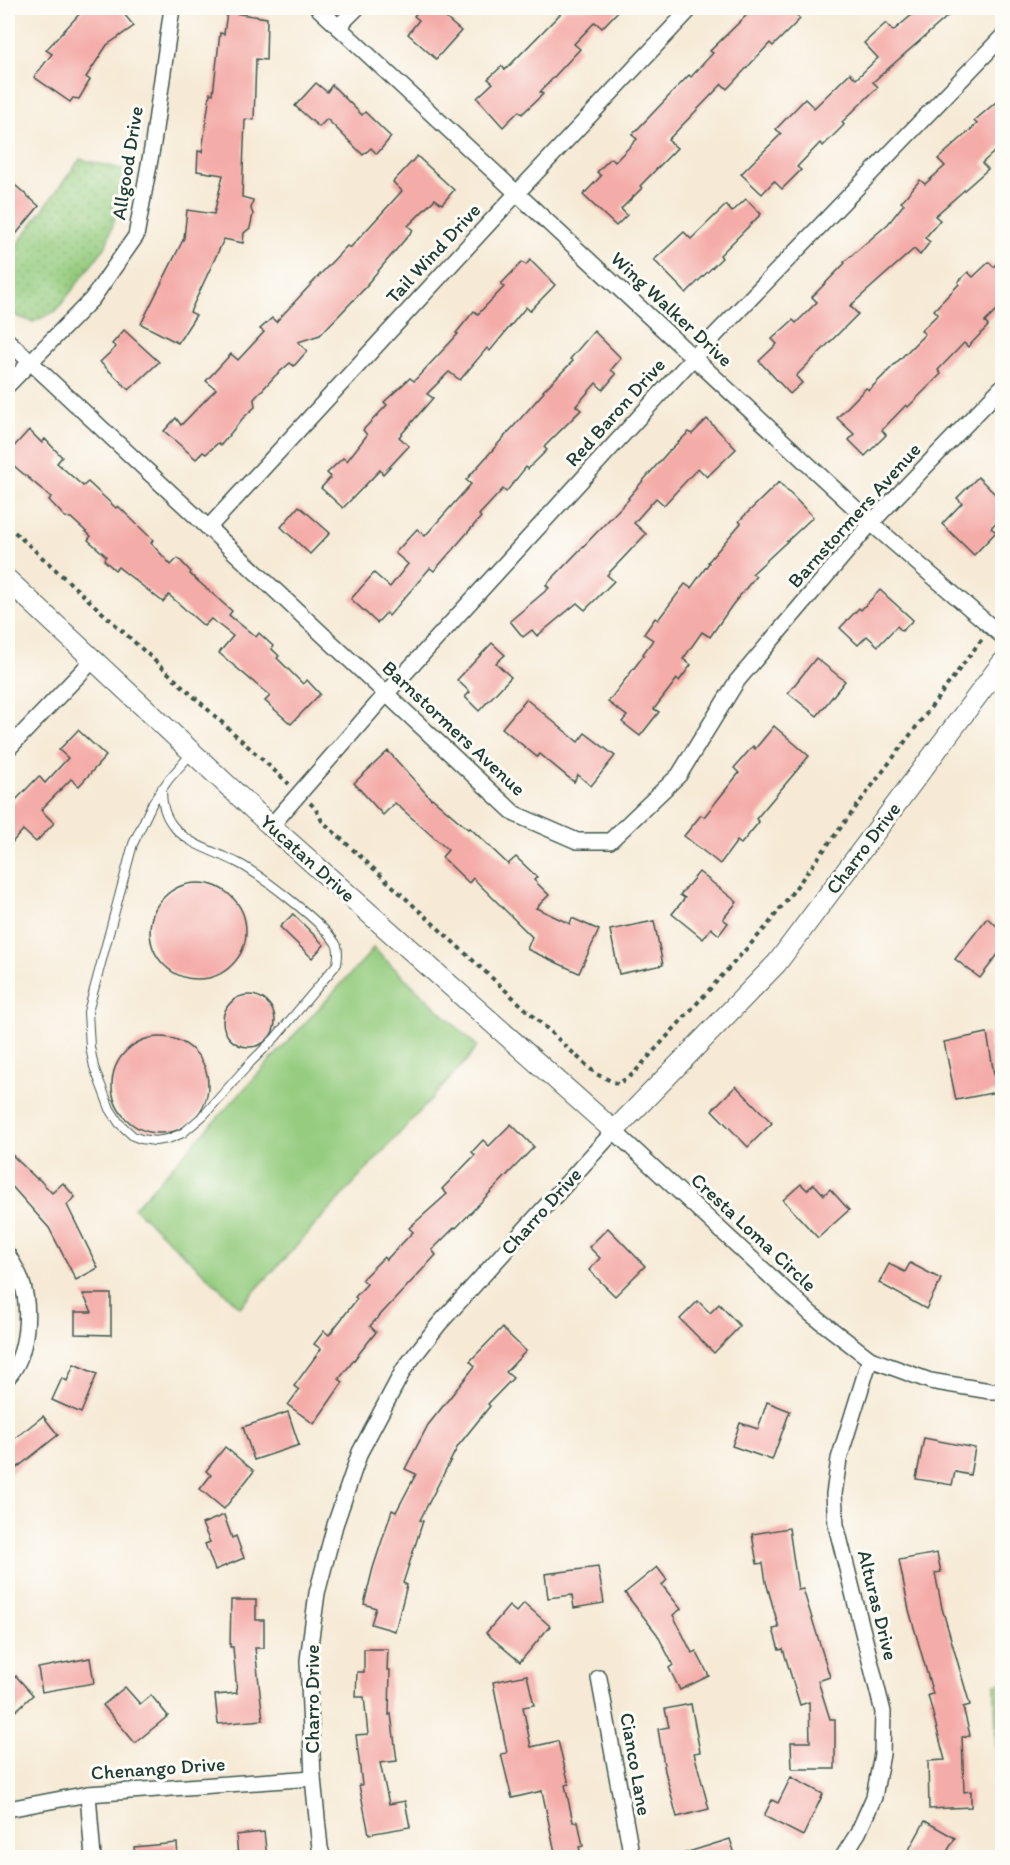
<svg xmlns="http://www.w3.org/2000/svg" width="1010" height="1865" font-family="Itim,sans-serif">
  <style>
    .green { fill: #95cc7f; stroke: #5a845a; stroke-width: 1.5 }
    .park { fill: url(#park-dots); stroke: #5a845a; stroke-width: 1.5 }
    .building { fill: #f4aca8 }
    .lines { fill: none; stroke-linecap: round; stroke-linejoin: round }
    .service-casing { stroke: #3f574c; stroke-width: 10 }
    .minor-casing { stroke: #3f574c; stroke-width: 18 }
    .tertiary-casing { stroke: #3f574c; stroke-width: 22 }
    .path { stroke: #3f574c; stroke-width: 4; stroke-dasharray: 4.5 4.5; stroke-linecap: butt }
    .service { stroke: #fff; stroke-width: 8 }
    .minor { stroke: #fff; stroke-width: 15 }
    .tertiary { stroke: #fff; stroke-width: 20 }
    .labels { text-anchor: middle; stroke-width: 6; stroke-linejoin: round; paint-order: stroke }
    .street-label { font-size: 20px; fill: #1f3d34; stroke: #fdfcf7 }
  </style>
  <defs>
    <pattern id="park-dots" width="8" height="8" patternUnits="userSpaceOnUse" patternTransform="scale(1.5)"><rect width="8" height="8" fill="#95cc7f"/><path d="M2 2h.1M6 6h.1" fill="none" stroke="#79a769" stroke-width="1.8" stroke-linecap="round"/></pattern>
  </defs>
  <rect width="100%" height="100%" fill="#fdfcf7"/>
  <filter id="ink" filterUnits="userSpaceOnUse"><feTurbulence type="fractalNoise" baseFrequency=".0167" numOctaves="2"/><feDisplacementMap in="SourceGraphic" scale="12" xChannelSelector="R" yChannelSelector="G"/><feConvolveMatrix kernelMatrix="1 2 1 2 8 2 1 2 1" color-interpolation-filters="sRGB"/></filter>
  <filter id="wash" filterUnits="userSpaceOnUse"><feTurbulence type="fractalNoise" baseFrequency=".008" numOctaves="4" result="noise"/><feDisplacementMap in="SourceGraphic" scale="24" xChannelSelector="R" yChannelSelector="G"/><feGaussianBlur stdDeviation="1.35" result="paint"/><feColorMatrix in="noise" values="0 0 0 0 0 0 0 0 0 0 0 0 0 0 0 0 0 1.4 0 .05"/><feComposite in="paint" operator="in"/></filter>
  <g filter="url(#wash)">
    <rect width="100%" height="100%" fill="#f6ead6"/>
    <g class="green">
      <path d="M373 948 477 1046 467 1060 240 1307 134 1208 369 954Z"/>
      <path d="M1002 1683V1857L996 1858 998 1854 995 1684Z"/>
    </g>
    <path class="park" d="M80 159 130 171 106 246 56 311 33 322 13 315 8 302V257Z"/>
    <g id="blocks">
      <g class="building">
        <path d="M85 8H119L134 26 107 45 86 77 90 80 79 99 73 98 70 102 34 77 52 54 46 50Z"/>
        <path d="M421 8H434L461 31 436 59 408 34 419 20 414 16Z"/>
        <path d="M566 8H621L602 28 595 22 574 44 580 49 540 92 543 94 522 114 519 111 503 127 477 98 493 83 488 79 502 66 505 70Z"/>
        <path d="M754 8H789L800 19 773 46 770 43 727 89 722 84 668 140 677 148 640 186 642 188 621 209 627 215 616 226 583 195 601 176 597 172 611 158 615 162 637 139 632 135 689 75 691 77 713 53 710 51Z"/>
        <path d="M920 8H957L873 82 878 87 842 122 844 125 823 146 820 143 797 167 801 170 782 189 774 181 762 194 741 174 781 134 776 129 805 99 814 108 850 73 856 79 878 58 864 43 886 23 893 31Z"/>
        <path d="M227 12 267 18 266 60 256 59 254 120 245 119 242 197 253 200 251 209 253 214 250 228 244 233 243 243 224 239 190 312 196 315 178 343 141 324 184 238 187 210 214 214 223 175 197 171 198 151 202 152 210 93 213 94 220 33 224 34Z"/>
        <path d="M316 83 327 92 332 85 362 115 365 112 391 137 377 154 371 148 363 155 327 119 319 127 295 106Z"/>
        <path d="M1002 97V145L982 163 988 169 935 216 940 220 925 238 930 242 920 255 914 249 850 306 858 314 796 376 802 383 790 394 759 361 777 344 772 339 793 320 796 323 817 302 812 297 845 263 844 262 888 224 904 204 901 202 920 180 925 184 945 166 938 159 977 124 974 121Z"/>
        <path d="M417 156 454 190 442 204 435 199 408 226 413 230 367 284 368 285 320 335 298 342 307 351 294 366 290 363 275 376 254 399 255 407 243 418 221 445 218 443 206 454 203 452 196 459 164 431 176 418 181 425 216 389 206 381 231 354 238 360 264 332 260 329 272 318 276 322 329 265 347 246 350 248 402 191 393 182Z"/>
        <path d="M8 179 39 206 8 244Z"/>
        <path d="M746 199 761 214 720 255 722 258 686 293 654 260 684 232 691 239 726 205 732 212Z"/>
        <path d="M1002 259V305L985 322 988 326 968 347 964 343 938 370 941 374 908 407 906 405 882 430 886 435 865 456 849 440 854 434 837 418 866 388 869 390 925 334 921 331 938 314 934 310 959 284 958 282 968 272 973 277 989 262 994 267Z"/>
        <path d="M530 260 555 285 530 311 526 307 490 351 487 348 460 380 449 372 427 394 433 398 399 437 409 446 383 474 380 470 343 508 321 488 331 477 327 473 343 458 347 461 367 435 363 430 387 405 384 402 410 378 414 381 458 334 456 333 474 311 478 314 504 287 501 284 522 262 526 265Z"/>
        <path d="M124 330 159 362 129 390 100 362 116 347 112 344Z"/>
        <path d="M594 331 621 358 611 370 616 374 603 390 596 383 576 406 581 410 544 447 547 450 528 469 526 467 506 492 503 489 479 515 481 517 434 571 430 568 389 616 386 613 377 623 351 599 374 573 390 587 408 564 395 553 417 529 425 536 471 484 466 480 544 392 543 391 573 361 570 359Z"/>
        <path d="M707 419 736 449 707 477 698 468 664 505 656 498 634 523 646 534 607 575 614 581 585 610 577 603 537 636 532 630 523 637 510 621 549 588 546 585 629 499 628 498 668 452 689 432 692 434Z"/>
        <path d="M29 430 42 443 45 439 62 457 57 463 83 486 88 482 116 508 118 506 153 540 151 543 171 565 178 558 191 572 190 574 232 611 229 615 256 637 259 633 273 646 272 649 279 656 277 658 303 684 307 680 320 694 291 724 265 701 270 696 219 653 233 636 211 619 204 626 169 595 163 602 118 567 115 570 104 560 106 556 88 540 91 536 71 518 65 517 49 500 51 497 8 461V453Z"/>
        <path d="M978 477 1002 501V516L991 528 996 532 974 555 942 524 962 503 957 498Z"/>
        <path d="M779 482 813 517 752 574 756 576 733 604 710 637 702 632 683 659 691 665 679 681 677 679 654 709 659 712 640 736 622 722 627 716 608 702 644 655 643 654 653 640 644 634 655 618 658 620 685 584 691 588 709 563 708 562 741 523 739 521Z"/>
        <path d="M299 506 330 533 310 554 281 527Z"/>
        <path d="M880 590 913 620 902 631 897 626 878 646 867 636 858 645 840 628 859 608 861 610Z"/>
        <path d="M492 643 505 655 496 663 511 677 479 711 465 697 470 692 457 680Z"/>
        <path d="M816 658 845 681 817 716 788 693Z"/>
        <path d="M526 699 578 742 585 733 615 756 591 786 578 775 574 782 540 754 537 757 502 728Z"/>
        <path d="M774 726 809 756 756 819 759 822 741 844 737 841 720 864 684 836 701 815 704 817 739 773 734 768 753 746 755 749Z"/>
        <path d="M78 730 106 756 79 786 71 779 41 810 54 823 36 842 23 830 8 847V808L39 776 45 783 68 758 59 750Z"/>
        <path d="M388 751 431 799 432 798 468 829 470 828 508 864 516 857 537 877 534 880 549 895 536 908 570 924 572 918 599 930 579 973 527 949 532 937 473 878 469 883 442 857 448 850 395 803 383 815 354 783Z"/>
        <path d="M699 872 737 902 723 919 728 923 719 935 711 928 703 939 672 914 685 898 680 895Z"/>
        <circle cx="198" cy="931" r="48"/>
        <path d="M293 914 324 945 312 958 280 927Z"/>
        <path d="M987 918 1002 930V949L980 978 955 959Z"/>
        <path d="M654 921 663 965 619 974 610 930Z"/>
        <circle cx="249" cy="1021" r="26"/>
        <path d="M987 1033 997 1092 956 1100 944 1042Z"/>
        <circle cx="160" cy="1085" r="48"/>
        <path d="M736 1086 772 1123 748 1147 712 1110Z"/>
        <path d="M511 1124 534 1147 456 1228 455 1227 432 1250 436 1255 370 1326 376 1332 339 1379 343 1382 314 1424 288 1405 299 1390 294 1386 321 1349 314 1344 324 1331 329 1335 357 1299 355 1297 367 1284 362 1279 384 1257 386 1260 413 1232 409 1228 447 1194 442 1189 475 1155 472 1152 483 1140 489 1146Z"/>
        <path d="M8 1151 37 1179 38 1178 52 1193 63 1183 75 1197 67 1205 98 1268 76 1280 49 1228 8 1182Z"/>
        <path d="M801 1184 807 1190 814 1184 824 1195 830 1189 849 1210 818 1238 783 1200Z"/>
        <path d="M608 1228 645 1266 615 1296 589 1270 600 1258 589 1247Z"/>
        <path d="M910 1263 941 1279 926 1309 879 1283 889 1264 905 1272Z"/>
        <path d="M83 1294H111V1335L75 1334V1312H92Z"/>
        <path d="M698 1301 710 1313 719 1304 740 1326 714 1353 680 1319Z"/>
        <path d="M502 1328 526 1351 506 1372 513 1378 488 1404 490 1406 458 1446 420 1520 423 1521 403 1583 407 1585 395 1631 371 1624 376 1608 364 1604 373 1568 392 1510 396 1512 416 1474 405 1469 428 1425 475 1366 470 1361Z"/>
        <path d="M74 1364 97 1374 81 1413 52 1400 62 1378 67 1381Z"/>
        <path d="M767 1402 790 1411 772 1460 732 1446 740 1423 758 1429Z"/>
        <path d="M288 1412 299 1445 254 1460 243 1427Z"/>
        <path d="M43 1416 58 1435 8 1475V1444Z"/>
        <path d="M924 1438 975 1448 970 1475 955 1472 952 1485 916 1479Z"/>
        <path d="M225 1447 254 1471 224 1509 200 1489 211 1475 206 1471Z"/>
        <path d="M224 1515 232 1538 236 1536 244 1558 215 1570 205 1544 210 1542 202 1524Z"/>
        <path d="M789 1528 798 1590 803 1589 830 1677 818 1681 830 1719H835V1769H792L791 1742H810L809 1702 800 1705 783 1649 779 1650 773 1629 779 1628 766 1582 763 1563 757 1564 752 1534Z"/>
        <path d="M937 1553 941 1572 935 1573 942 1608 970 1705 963 1707 970 1735 962 1737 964 1792 971 1791V1807L929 1809 928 1761 945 1760 928 1695 933 1694 909 1610 899 1560Z"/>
        <path d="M598 1567 604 1603 574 1608 572 1595 548 1598 545 1574Z"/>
        <path d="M657 1567 667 1580 662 1585 681 1609 673 1615 692 1653 696 1651 709 1676 680 1690 669 1668 673 1665 657 1634 625 1593Z"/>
        <path d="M231 1600H256V1620H264V1648H255L263 1720 218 1724 215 1695 237 1693 233 1647H230Z"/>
        <path d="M524 1603 550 1626 520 1662 486 1633 509 1606 516 1612Z"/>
        <path d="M364 1649H388L387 1670H390L389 1715 391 1714 397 1761 380 1763 389 1804 405 1801 410 1827 369 1834 359 1785H362L356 1735 368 1734 364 1697H356L357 1672H364Z"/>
        <path d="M90 1658 94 1683 42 1692 38 1668Z"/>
        <path d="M527 1675 534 1705 523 1707 531 1747 558 1741 569 1784 565 1785 573 1822 578 1821 583 1846 579 1847 582 1857H556L542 1791 512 1798 501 1754 507 1753 493 1682Z"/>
        <path d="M16 1676 33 1695 8 1718V1683Z"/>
        <path d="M125 1687 140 1704 151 1695 168 1716 135 1743 103 1705Z"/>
        <path d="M691 1704 700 1752 694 1753 709 1809 677 1817 665 1771 658 1729 669 1727 665 1709Z"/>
        <path d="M791 1777 823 1794 803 1836 764 1816 772 1800 778 1803Z"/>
        <path d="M925 1821 955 1838 944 1857H905Z"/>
        <path d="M264 1832 267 1857H238L236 1835Z"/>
        <path d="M730 1839 736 1857H683L682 1854Z"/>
        <path d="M177 1843 178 1857H135L134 1847Z"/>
      </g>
    </g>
  </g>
  <g filter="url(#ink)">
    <use href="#blocks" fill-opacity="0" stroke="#3f574c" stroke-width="1.5"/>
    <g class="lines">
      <defs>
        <path id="service" d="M162 788C162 804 164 815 174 827 190 846 217 852 238 863 258 873 328 926 337 946 339 952 338 957 337 964L275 1038 250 1063 204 1115 183 1133 168 1139 155 1141 141 1139 133 1136 119 1123 110 1109 94 1067 90 1047 88 1012 133 844 153 802 169 779 191 754"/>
        <g id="minor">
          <path d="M318 8 871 523 1002 636"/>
          <path d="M338 27 357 8"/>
          <path d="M8 341 515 814 577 841H610L679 775 737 681 871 523 1002 387"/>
          <path d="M8 385 92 299 136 236 153 143 172 8"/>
          <path d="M208 528 517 193 691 8"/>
          <path d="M8 749 93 660"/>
          <path d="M271 826 386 694 694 357 1002 37"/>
          <path d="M8 1255C12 1263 18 1271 21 1280 31 1307 28 1355 8 1377"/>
          <path d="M599 1678 632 1858"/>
          <path d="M88 1794 93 1858"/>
          <path d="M8 1809 88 1794 313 1778"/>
          <path d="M323 1858 320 1848 313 1778 308 1660 317 1593 335 1525 360 1452 404 1369 439 1324 614 1131 811 1314 870 1359 930 1381 990 1391H1002"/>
          <path d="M842 1858 858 1833 874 1797 882 1754 883 1712 836 1525 834 1494 839 1459 870 1359"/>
        </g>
        <path id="tertiary" d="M8 580 271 826 614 1131 777 963 1002 663"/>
      </defs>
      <use href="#service" class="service-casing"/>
      <use href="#minor" class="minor-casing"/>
      <use href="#tertiary" class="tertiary-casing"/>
      <g class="path">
        <path d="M8 526 289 784"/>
        <path d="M310 803 315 808 322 821 596 1074 618 1084 633 1074 767 926 982 639"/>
      </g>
      <use href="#service" class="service"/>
      <use href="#minor" class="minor"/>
      <use href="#tertiary" class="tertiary"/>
    </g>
  </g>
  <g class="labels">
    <g class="street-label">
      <text transform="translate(127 163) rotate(-81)" y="7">Allgood Drive</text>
      <text transform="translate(433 253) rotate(-47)" y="7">Tail Wind Drive</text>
      <text transform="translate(672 309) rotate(43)" y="7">Wing Walker Drive</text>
      <text transform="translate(615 412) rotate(-48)" y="7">Red Baron Drive</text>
      <text transform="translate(854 515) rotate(-48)" y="7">Barnstormers Avenue</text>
      <text transform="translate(454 728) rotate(43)" y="7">Barnstormers Avenue</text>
      <text transform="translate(863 848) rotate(-53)" y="7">Charro Drive</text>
      <text transform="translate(308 858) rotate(42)" y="7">Yucatan Drive</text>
      <text transform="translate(541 1211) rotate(-48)" y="7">Charro Drive</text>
      <text transform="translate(754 1232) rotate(43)" y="7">Cresta Loma Circle</text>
      <text transform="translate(878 1605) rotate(76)" y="7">Alturas Drive</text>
      <text transform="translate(312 1699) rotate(-90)" y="7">Charro Drive</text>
      <text transform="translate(636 1764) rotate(80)" y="7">Cianco Lane</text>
      <text transform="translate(158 1768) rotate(-4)" y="7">Chenango Drive</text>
    </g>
  </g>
  <rect width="1010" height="1865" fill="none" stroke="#fdfcf7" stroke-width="30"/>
</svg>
